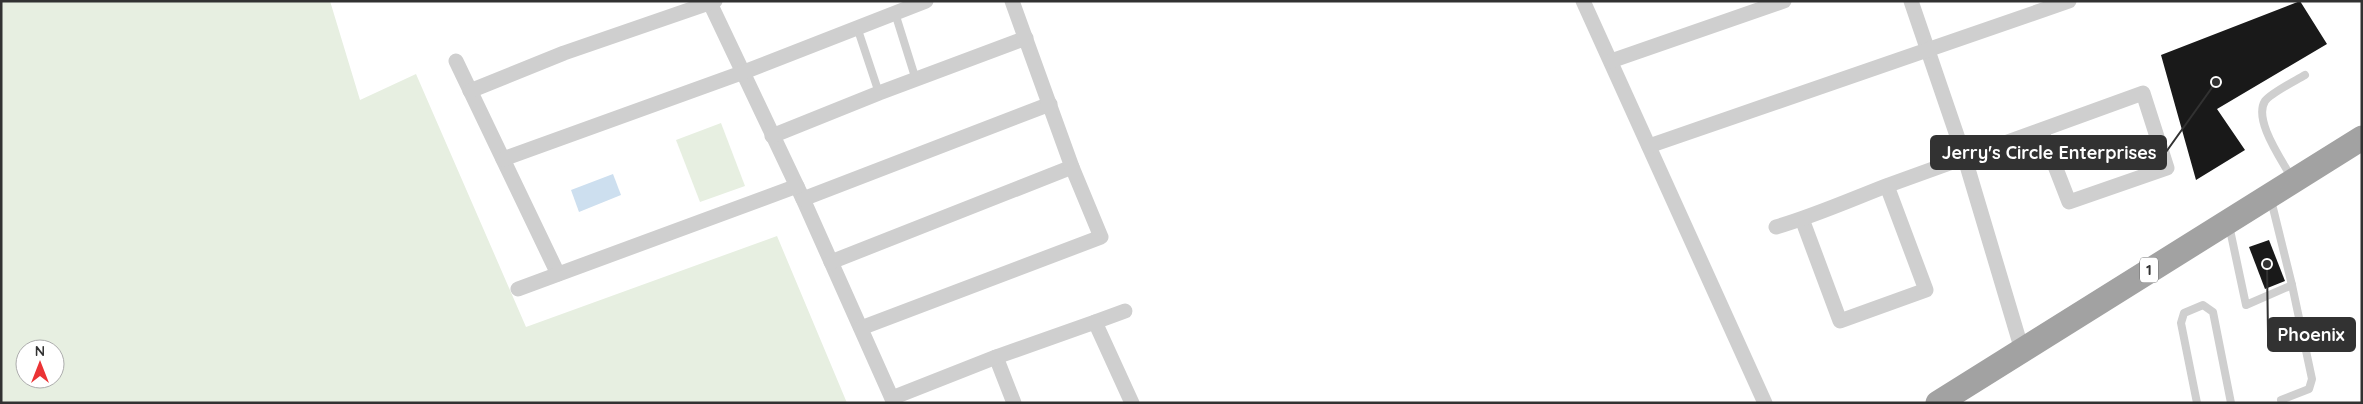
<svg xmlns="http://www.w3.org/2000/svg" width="2363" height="404" font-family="Quicksand,sans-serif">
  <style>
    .green { fill: #e7efe1; fill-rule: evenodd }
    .water { fill: #cddfef }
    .building { fill: #191919 }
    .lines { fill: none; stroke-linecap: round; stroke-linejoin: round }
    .service { stroke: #cfcfcf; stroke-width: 8 }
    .minor { stroke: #cfcfcf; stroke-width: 15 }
    .trunk { stroke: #a2a2a2; stroke-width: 25 }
    .labels { text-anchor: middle; stroke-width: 5; stroke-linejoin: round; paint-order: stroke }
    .shield { fill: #fff; stroke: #707070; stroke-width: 1 }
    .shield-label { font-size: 15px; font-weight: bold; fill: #323232 }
    .leader { fill: none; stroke: #323232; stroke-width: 2 }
    .callout-dot { fill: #323232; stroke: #fff; stroke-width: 2 }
    .callout { fill: #323232; stroke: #323232; stroke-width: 2 }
    .callout-label { font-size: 18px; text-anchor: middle; font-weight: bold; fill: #fff }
  </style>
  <rect width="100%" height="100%" fill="#fff"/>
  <g class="green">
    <path d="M1 1H330L360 100 416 74 526 327 777 236 847 403H1ZM25 349H55V379H25Z"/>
    <path d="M721 123 745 186 700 202 676 140Z"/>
  </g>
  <path class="water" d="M613 174 621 195 579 212 571 190Z"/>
  <g class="building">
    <path d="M2300 1 2327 44 2217 109 2245 150 2196 180 2161 55Z"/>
    <path d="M2269 240 2285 281 2265 289 2249 247Z"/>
  </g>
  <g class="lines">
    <g class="service">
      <path d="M895 13 916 80"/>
      <path d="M857 27 879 93"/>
      <path d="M2291 177C2282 160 2253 120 2265 101 2271 93 2295 81 2305 75"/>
      <path d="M2229 225 2246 305 2292 285 2271 200"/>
      <path d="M2281 400 2309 389 2312 379 2292 285"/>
      <path d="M2197 403 2181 323 2184 313 2203 305 2213 312 2231 403"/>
    </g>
    <g class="minor">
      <path d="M1583 1 1765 403"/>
      <path d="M1911 1 1965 159 2022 350"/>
      <path d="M710 3 803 199 894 403"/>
      <path d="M456 61 558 274"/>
      <path d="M1611 61 1784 1"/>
      <path d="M470 91 564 53 715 1"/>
      <path d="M772 136 879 93 1026 38"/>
      <path d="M1649 146 2069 1"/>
      <path d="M503 159 744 72 926 1"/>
      <path d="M803 199 1050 104"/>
      <path d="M1802 219 1840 321 1926 290 1887 186"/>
      <path d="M1776 227C1814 216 1850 200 1886 186 1972 155 2058 124 2143 93L2167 168 2069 202 2041 130"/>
      <path d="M831 262 1072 167"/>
      <path d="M518 289 797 186"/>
      <path d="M1095 322 1125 311"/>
      <path d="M861 328 1101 237 1072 167 1012 1"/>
      <path d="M996 357 1014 403"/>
      <path d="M892 398 996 357 1095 322 1132 403"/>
    </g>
    <path class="trunk" d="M1938 403 2362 138"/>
  </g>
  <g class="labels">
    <rect class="shield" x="2140" y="257.5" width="18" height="25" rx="4"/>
    <g class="shield-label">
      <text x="2149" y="275">1</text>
    </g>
  </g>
  <path class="leader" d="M2216 82L2166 152M2267 264L2268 334"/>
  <g class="callout-dot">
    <circle cx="2216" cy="82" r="5"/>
    <circle cx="2267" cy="264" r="5"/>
  </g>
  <g class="callout">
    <rect x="1931" y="136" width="235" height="33" rx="5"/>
    <rect x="2268" y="318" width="87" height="33" rx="5"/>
  </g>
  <g class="callout-label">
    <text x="2049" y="159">Jerry's Circle Enterprises</text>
    <text x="2311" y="341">Phoenix</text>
  </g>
  <rect width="2363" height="404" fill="none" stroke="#323232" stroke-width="5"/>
  <g transform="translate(40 364)"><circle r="24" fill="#ffffff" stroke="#adadad"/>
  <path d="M0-4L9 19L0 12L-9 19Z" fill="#eb3335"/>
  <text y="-8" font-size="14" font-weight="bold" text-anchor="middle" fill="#323232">N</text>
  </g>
</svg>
